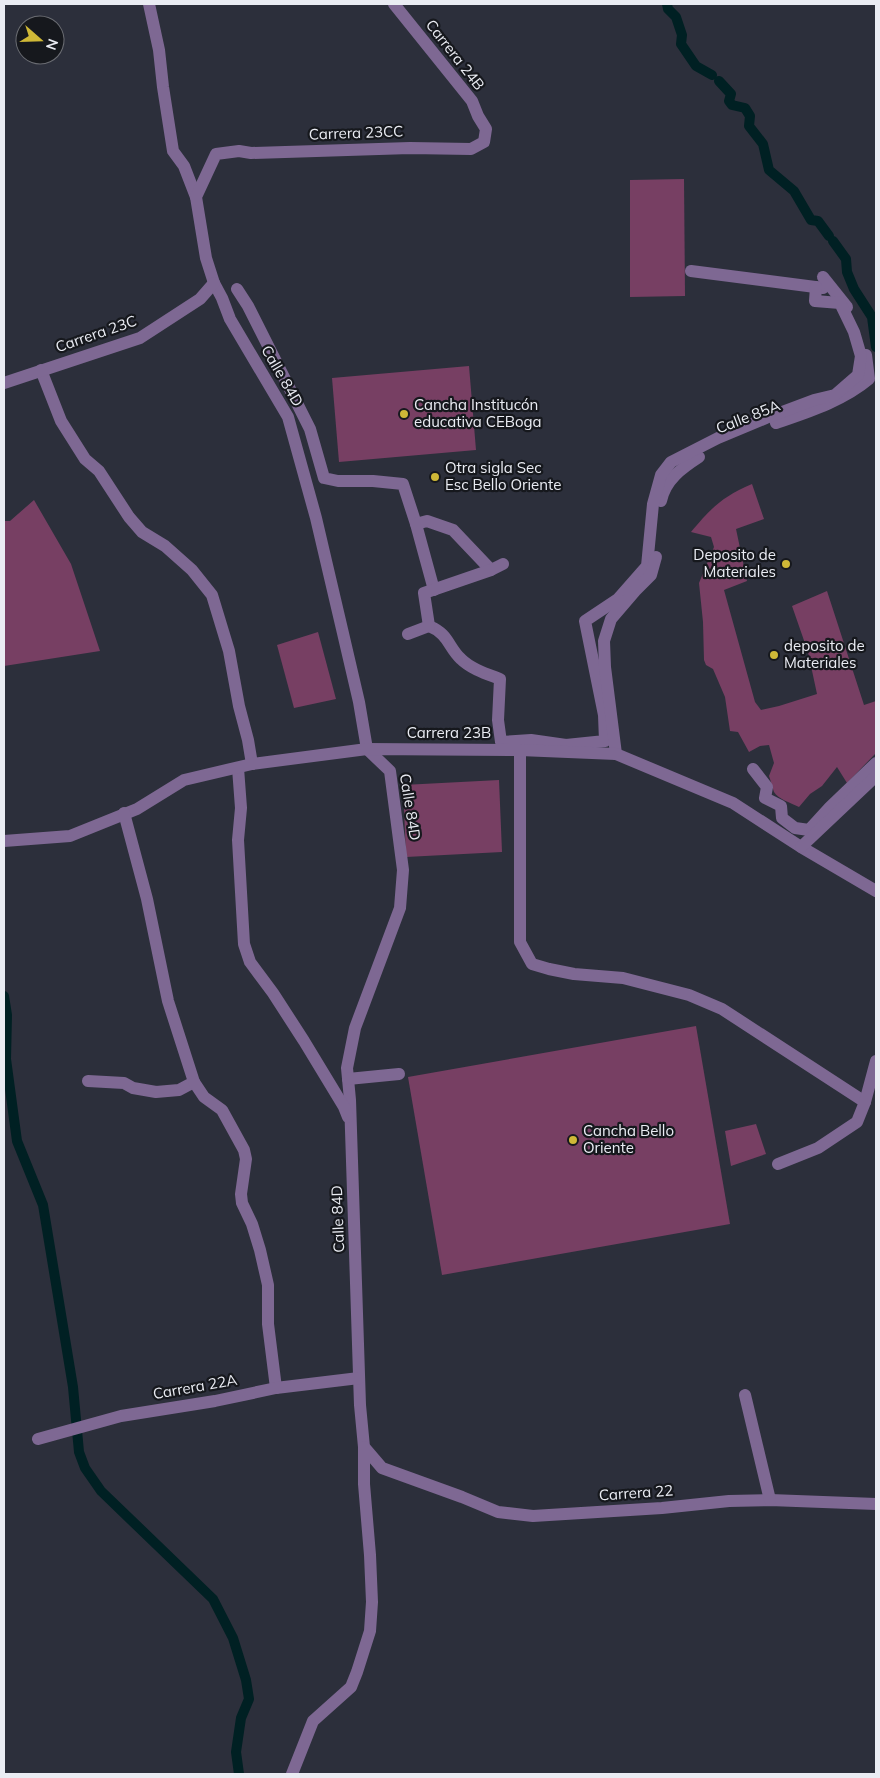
<svg xmlns="http://www.w3.org/2000/svg" width="880" height="1778" font-family="Mulish,sans-serif">
  <style>
    .green { fill: #773f63 }
    .lines { fill: none; stroke-linecap: round; stroke-linejoin: round }
    .stream { stroke: #002023; stroke-width: 10 }
    .street { stroke: #7e6893; stroke-width: 12 }
    .poi-dot { fill: #cfb837; stroke: #16181d; stroke-width: 2 }
    .labels { text-anchor: middle; stroke-width: 4.5; stroke-linejoin: round; paint-order: stroke }
    .street-label { font-size: 15px; fill: #eaecf3; stroke: #16181d }
    .poi-label { font-size: 15px; fill: #eaecf3; stroke: #16181d; text-anchor: start }
  </style>
  <rect width="100%" height="100%" fill="#2c2f3b"/>
  <g class="green">
    <path d="M684 179 685 296 630 297V180Z"/>
    <path d="M469 366 476 450 339 462 332 378Z"/>
    <path d="M752 484 764 519 736 529 747 581 724 590 755 702 761 710 779 706 817 694 808 652 792 606 827 591 864 705 876 701V753L847 783 837 767 822 786 810 794 799 807C791 803 778 799 774 792 772 787 771 781 769 776L774 763 769 745 760 746 749 752 738 732 730 731 725 697 713 669 706 665 704 660 703 622 699 583 714 547 711 537 691 532C712 507 722 497 752 484Z"/>
    <path d="M34 500 71 564 100 651 4 666V521H10Z"/>
    <path d="M318 632 336 699 294 708 277 645Z"/>
    <path d="M499 780 502 852 406 857 403 785Z"/>
    <path d="M696 1026 730 1224 442 1275 408 1077Z"/>
    <path d="M756 1124 766 1154 731 1166 725 1131Z"/>
  </g>
  <g class="lines">
    <g class="stream">
      <path d="M667 4 668 9 676 17 682 35 681 44 696 66 712 75"/>
      <path d="M719 81 731 94 729 101 732 105 745 108 750 116 749 126 763 144 769 170 794 191 811 220 818 221 829 236"/>
      <path d="M833 241 846 259 847 272 854 289 872 317 876 347"/>
      <path d="M4 996 7 1015 6 1059 17 1141 43 1205 73 1387 79 1452 85 1468 101 1491 213 1599 233 1638 246 1680 249 1699 241 1718 236 1752 239 1774"/>
    </g>
    <g class="street">
      <path d="M149 4 159 50 163 87 173 151 184 166 196 197"/>
      <path d="M394 4 472 101 478 116 486 129 484 142 471 149 410 148 251 153 239 151 216 154 196 197 206 258 214 283 222 298 230 319 288 417 316 518 342 629 359 702 367 749 390 771 403 870 400 908 355 1028 347 1068 350 1100 360 1405 364 1447 382 1468 462 1497 498 1512 533 1516 662 1508 729 1501 770 1500 876 1504"/>
      <path d="M691 271 823 288"/>
      <path d="M823 277 847 307"/>
      <path d="M237 289 248 306 310 429 324 478 338 481H373L403 484 416 524"/>
      <path d="M41 370 61 421 85 459 99 471 129 517 142 532 165 546 192 570 212 595 229 651 239 706 248 740 252 764"/>
      <path d="M4 383 140 338 200 299 214 283"/>
      <path d="M776 423C808 412 843 401 869 379L866 355"/>
      <path d="M661 501C665 480 682 468 699 457"/>
      <path d="M434 590 416 524 427 521 453 530 491 570"/>
      <path d="M429 626C449 634 448 647 461 659 471 669 487 674 500 679L498 720 501 742 531 740 566 745 605 741 604 715 585 621 618 599 647 566 653 504 661 475 671 462 718 438 766 418 814 400 835 395 858 375 861 356 854 332 840 303 815 301 816 287"/>
      <path d="M408 634 429 626 424 593 491 570 503 564"/>
      <path d="M520 750V942L532 964 549 969 574 974 623 978 689 995 722 1009 865 1102"/>
      <path d="M616 754 605 667 604 641 611 619 635 591 651 575 656 557"/>
      <path d="M238 768 241 808 238 840 244 944 250 962 273 993 304 1041 344 1107 348 1117"/>
      <path d="M753 769 767 787 765 798 781 806 782 818 795 828 809 830 830 807 876 763"/>
      <path d="M4 841 70 836 137 809 184 780 252 764 367 749 520 750 616 754 733 803 801 847 876 891"/>
      <path d="M801 847 876 776"/>
      <path d="M348 1079 399 1074"/>
      <path d="M88 1081 124 1083 133 1088 156 1092 179 1090 194 1082 168 1001 147 899 124 813"/>
      <path d="M194 1082 204 1097 222 1110 244 1150 246 1159 241 1194 242 1203 252 1224 260 1250 268 1285V1324L276 1388"/>
      <path d="M778 1164 818 1148 857 1122 865 1102 876 1061"/>
      <path d="M745 1395 770 1500"/>
      <path d="M38 1439 121 1416 215 1401 276 1388 359 1378"/>
      <path d="M292 1774 313 1721 351 1687 357 1672 370 1631 372 1602 370 1555 364 1484V1447"/>
    </g>
  </g>
  <g class="poi-dot">
    <circle cx="404" cy="414" r="5"/>
    <circle cx="435" cy="477" r="5"/>
    <circle cx="786" cy="564" r="5"/>
    <circle cx="774" cy="655" r="5"/>
    <circle cx="573" cy="1140" r="5"/>
  </g>
  <g class="labels">
    <g class="street-label">
      <text transform="translate(455 55) rotate(52)" y="5">Carrera 24B</text>
      <text transform="translate(356 133) rotate(-2)" y="5">Carrera 23CC</text>
      <text transform="translate(96 334) rotate(-19)" y="5">Carrera 23C</text>
      <text transform="translate(282 376) rotate(60)" y="5">Calle 84D</text>
      <text transform="translate(748 417) rotate(-21)" y="5">Calle 85A</text>
      <text x="449" y="738">Carrera 23B</text>
      <text transform="translate(410 807) rotate(81)" y="5">Calle 84D</text>
      <text transform="translate(338 1219) rotate(-92)" y="5">Calle 84D</text>
      <text transform="translate(195 1387) rotate(-10)" y="5">Carrera 22A</text>
      <text transform="translate(636 1493) rotate(-4)" y="5">Carrera 22</text>
    </g>
    <g class="poi-label">
      <text x="414" y="410">Cancha Institucón<tspan x="414" dy="17">educativa CEBoga</tspan></text>
      <text x="445" y="473">Otra sigla Sec<tspan x="445" dy="17">Esc Bello Oriente</tspan></text>
      <text x="776" y="560" text-anchor="end">Deposito de<tspan x="776" dy="17">Materiales</tspan></text>
      <text x="784" y="651">deposito de<tspan x="784" dy="17">Materiales</tspan></text>
      <text x="583" y="1136">Cancha Bello<tspan x="583" dy="17">Oriente</tspan></text>
    </g>
  </g>
  <rect width="880" height="1778" fill="none" stroke="#eaecf3" stroke-width="10"/>
  <g transform="translate(40 40) rotate(110)"><circle r="24" fill="#16181d" stroke="#6b6d73"/>
  <path d="M0-4L9 19L0 12L-9 19Z" fill="#cfb837"/>
  <text y="-8" font-size="14" font-weight="bold" text-anchor="middle" fill="#eaecf3">N</text>
  </g>
</svg>
